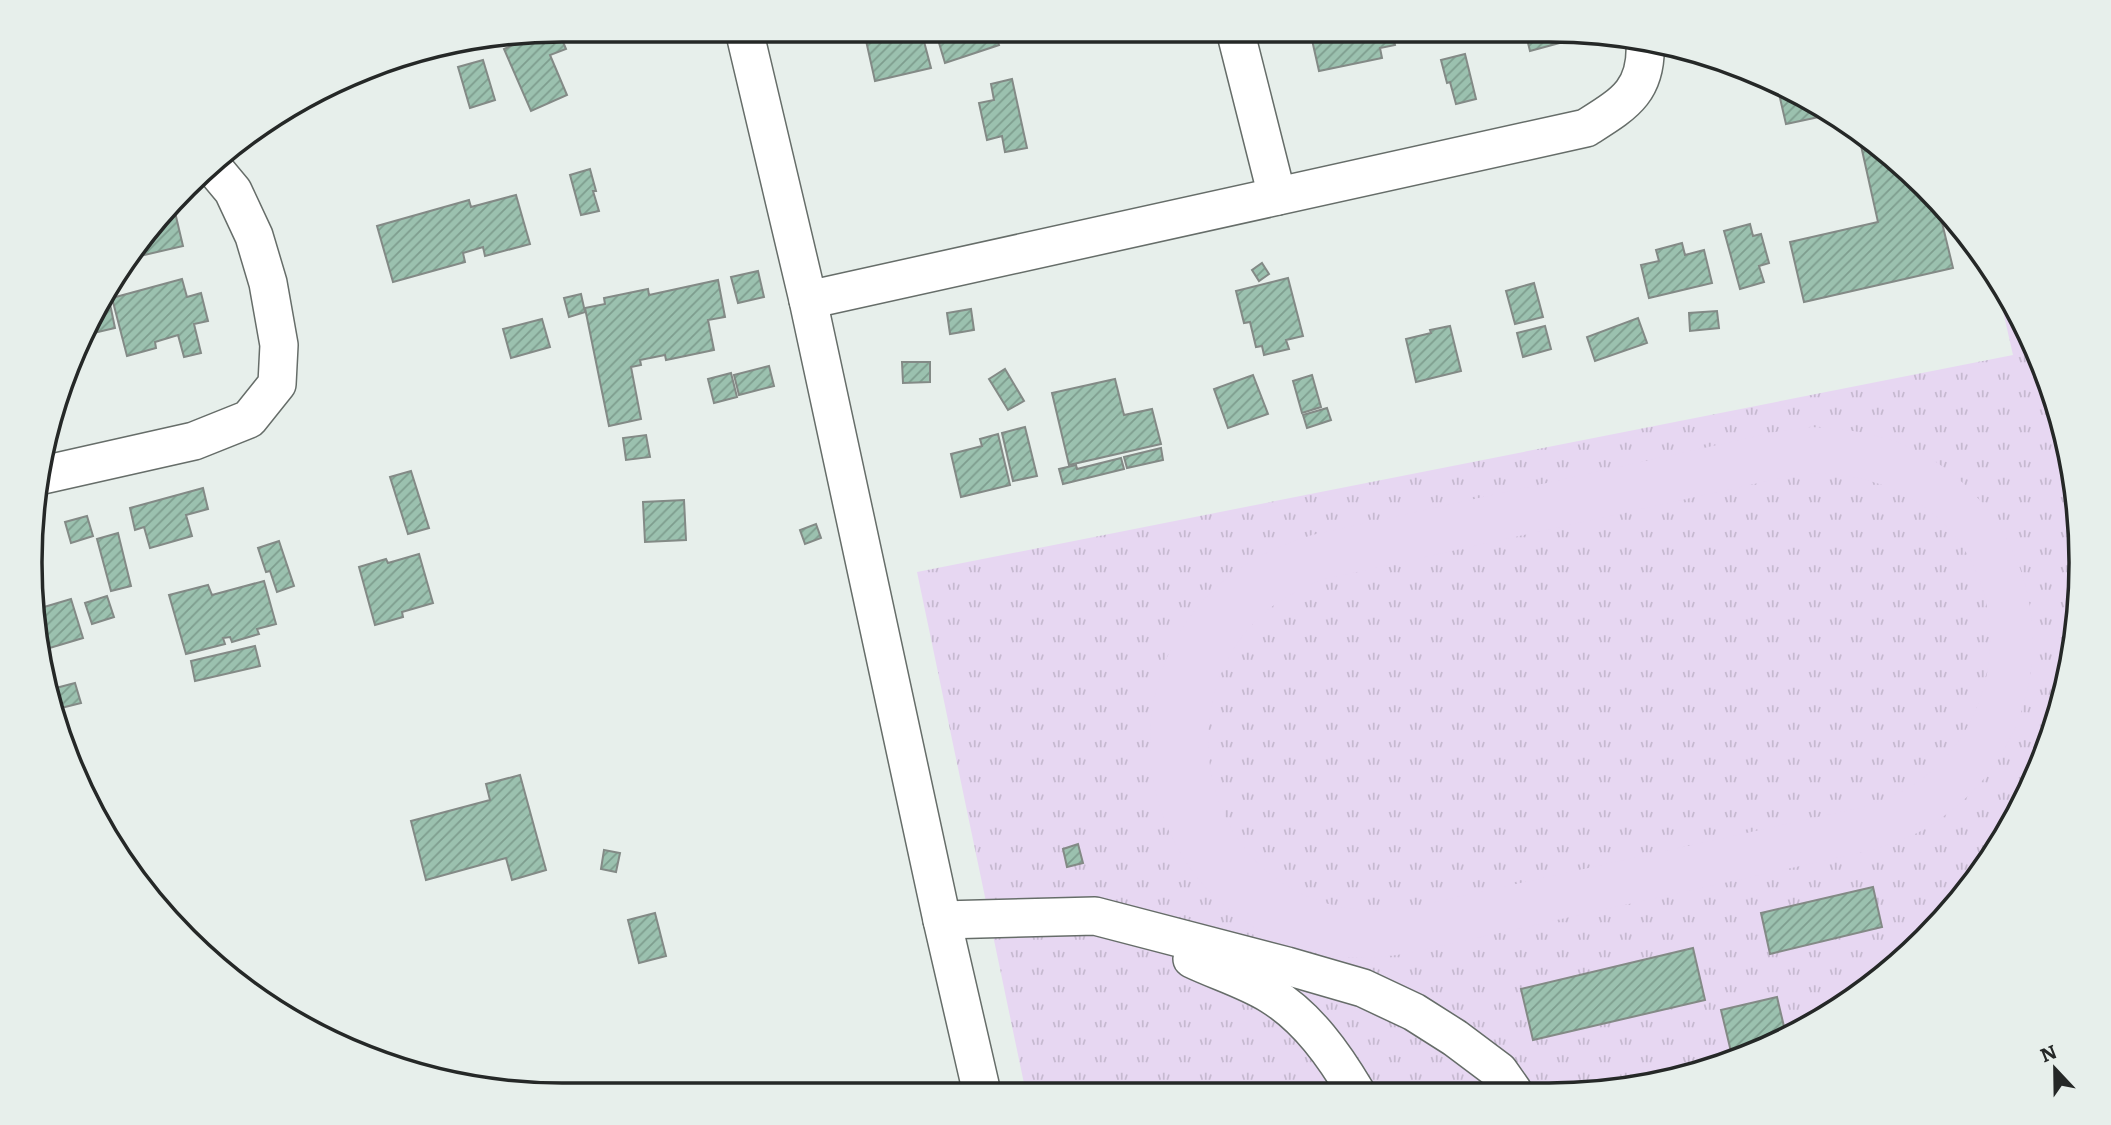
<svg xmlns="http://www.w3.org/2000/svg" width="2111" height="1125" font-family="Literata,serif">
  <style>
    .grass { fill: url(#grass-tufts) }
    .pitch { fill: #e7d7f2; fill-rule: evenodd }
    .building { fill: url(#building-hatch); stroke: #838a86; stroke-width: 2 }
    .lines { fill: none; stroke-linecap: round; stroke-linejoin: round }
    .minor-casing { stroke: #666d69; stroke-width: 40 }
    .minor { stroke: #fff; stroke-width: 37 }
    .rim { fill: none; stroke: #252827; stroke-width: 3.5 }
  </style>
  <defs>
    <pattern id="grass-tufts" width="24" height="20" patternUnits="userSpaceOnUse" patternTransform="scale(1.75)"><rect width="24" height="20" fill="#e7d7f2"/><path d="M3 7l-1-3M5 7V3M7 7l1-3M15 17l-1-3M17 17v-4M19 17l1-3" fill="none" stroke="#c6b9d0"/></pattern>
    <pattern id="building-hatch" width="6" height="6" patternUnits="userSpaceOnUse" patternTransform="scale(1.75)"><rect width="6" height="6" fill="#9bc1af"/><path d="M-1 1l2-2M0 6l6-6M5 7l2-2" fill="none" stroke="#7e9d8e"/></pattern>
  </defs>
  <rect width="100%" height="100%" fill="#e7efeb"/>
  <path class="grass" d="M1995 276 2026 327 2063 424 2080 527 2077 632 2053 733 2010 829 1949 914 1844 1006 1720 1067 1618 1091 1026 1093 917 572 2013 355Z"/>
  <path class="pitch" d="M1811 427C1855 429 1896 436 1933 460 2067 546 2066 740 1931 825 1913 837 1893 843 1872 850L1404 954C1383 957 1362 959 1340 957 1293 952 1247 929 1214 896 1124 807 1128 653 1232 574 1256 556 1283 544 1312 535L1780 431ZM1819 473C1857 475 1892 484 1924 507 2017 574 2010 719 1916 783 1900 794 1882 800 1863 807L1394 911C1365 911 1338 909 1311 898 1194 851 1172 687 1270 608 1286 596 1304 588 1321 580L1790 476Z"/>
  <g class="building">
    <path d="M558 30 566 49 550 55 567 95 531 111 504 49 540 33Z"/>
    <path d="M891 30H921L931 68 875 81 865 36Z"/>
    <path d="M977 30H994L999 45 945 63 939 43Z"/>
    <path d="M1310 31H1392L1395 45 1380 48 1382 58 1319 71Z"/>
    <path d="M1485 31H1524L1487 40Z"/>
    <path d="M1525 31H1565L1567 41 1530 51Z"/>
    <path d="M1465 54 1476 99 1456 104 1450 82 1447 83 1441 60Z"/>
    <path d="M483 60 495 100 470 108 458 67Z"/>
    <path d="M1012 79 1027 148 1005 152 1002 136 987 140 979 103 994 100 991 84Z"/>
    <path d="M1777 85 1815 101 1833 114 1786 124Z"/>
    <path d="M1858 132 1899 162 1937 202 1953 268 1804 302 1790 242 1878 222Z"/>
    <path d="M590 169 596 191H593L599 211 581 215 570 175Z"/>
    <path d="M516 195 530 244 485 256 483 247 463 253 465 262 393 282 377 226 469 200 471 207Z"/>
    <path d="M174 208 183 246 127 259Z"/>
    <path d="M1750 224 1753 236 1761 234 1769 263 1759 266 1764 282 1740 289 1724 231Z"/>
    <path d="M1682 243 1685 255 1704 250 1712 283 1649 298 1641 265 1659 261 1656 250Z"/>
    <path d="M1262 263 1269 274 1259 281 1252 270Z"/>
    <path d="M758 271 764 297 738 303 731 277Z"/>
    <path d="M1288 278 1303 336 1286 340 1289 349 1264 355 1262 346 1256 347 1250 322 1244 323 1236 291Z"/>
    <path d="M182 279 187 297 201 293 208 321 194 324 201 353 184 357 178 335 155 342 156 348 127 356 112 298Z"/>
    <path d="M718 280 725 317 708 320 714 350 666 360 665 355 640 360 641 365 631 367 641 419 609 426 585 308 605 304 604 298 648 289 649 295Z"/>
    <path d="M1534 283 1543 317 1515 324 1506 291Z"/>
    <path d="M581 294 585 312 569 317 564 298Z"/>
    <path d="M109 299 115 328 89 334 104 300Z"/>
    <path d="M971 309 974 330 950 334 947 313Z"/>
    <path d="M1717 311 1719 328 1690 331 1689 313Z"/>
    <path d="M1638 318 1647 343 1595 361 1587 337Z"/>
    <path d="M542 319 550 347 511 358 503 329Z"/>
    <path d="M1450 326 1461 371 1416 382 1406 339 1431 333 1430 330Z"/>
    <path d="M1545 326 1551 349 1523 357 1517 333Z"/>
    <path d="M902 362H930V382L903 383Z"/>
    <path d="M769 366 774 386 739 395 734 375Z"/>
    <path d="M1005 369 1024 401 1008 410 989 379Z"/>
    <path d="M731 373 737 397 714 403 708 379Z"/>
    <path d="M1253 375 1268 414 1228 428 1214 389Z"/>
    <path d="M1312 375 1321 407 1302 413 1293 381Z"/>
    <path d="M1115 379 1124 415 1152 409 1161 444 1069 465 1052 393Z"/>
    <path d="M1327 408 1331 420 1307 428 1303 415Z"/>
    <path d="M1025 427 1037 476 1013 481 1002 433Z"/>
    <path d="M998 434 1010 485 961 497 951 454 982 446 980 439Z"/>
    <path d="M646 435 650 457 626 460 623 438Z"/>
    <path d="M1161 448 1163 460 1127 468 1124 457Z"/>
    <path d="M1121 458 1124 469 1063 484 1059 469 1076 465 1077 469Z"/>
    <path d="M411 471 429 528 408 534 390 477Z"/>
    <path d="M203 488 208 509 186 515 192 536 150 548 144 527 135 530 130 508Z"/>
    <path d="M684 500 686 540 645 542 643 502Z"/>
    <path d="M87 516 93 536 71 543 65 522Z"/>
    <path d="M816 524 821 538 805 544 800 530Z"/>
    <path d="M118 533 131 586 111 591 97 539Z"/>
    <path d="M279 541 294 586 277 592 270 571 266 572 258 548Z"/>
    <path d="M419 554 433 603 402 612 403 617 375 625 359 567 386 559 388 563Z"/>
    <path d="M264 581 276 624 257 629 259 634 232 642 230 637 223 638 225 644 186 654 169 595 208 585 212 595Z"/>
    <path d="M107 596 114 617 92 624 85 603Z"/>
    <path d="M71 599 83 638 43 650 34 610Z"/>
    <path d="M255 646 260 666 195 681 191 661Z"/>
    <path d="M75 683 81 703 57 709 52 689Z"/>
    <path d="M520 775 546 870 512 880 506 858 426 880 411 821 490 800 486 784Z"/>
    <path d="M1078 844 1083 863 1067 867 1063 849Z"/>
    <path d="M604 850 620 853 616 872 601 869Z"/>
    <path d="M1873 887 1882 927 1770 954 1761 913Z"/>
    <path d="M655 913 666 956 639 963 628 920Z"/>
    <path d="M1693 948 1705 1000 1533 1040 1521 989Z"/>
    <path d="M1777 997 1786 1035 1733 1060 1721 1010Z"/>
  </g>
  <g class="lines">
    <defs>
      <g id="minor">
        <path d="M744 30 808 300 942 920 982 1093"/>
        <path d="M1235 30 1277 196"/>
        <path d="M808 300 1586 128C1624 104 1648 91 1645 41"/>
        <path d="M43 475 194 441 249 419 277 384 279 345 268 283 254 236 233 191 213 167"/>
        <path d="M942 920 1095 916 1287 966 1363 988 1414 1012 1455 1038 1499 1071 1513 1091"/>
        <path d="M1192 959C1217 971 1247 980 1271 995 1308 1018 1334 1055 1356 1092"/>
      </g>
    </defs>
    <use href="#minor" class="minor-casing"/>
    <use href="#minor" class="minor"/>
  </g>
  <path d="M0 0H2111V1125H0ZM562 42H1549A520 520 0 0 1 2069 562V563A520 520 0 0 1 1549 1083H562A520 520 0 0 1 42 563V562A520 520 0 0 1 562 42Z" fill="#e7efeb" fill-rule="evenodd"/>
  <path class="rim" d="M562 42H1549A520 520 0 0 1 2069 562V563A520 520 0 0 1 1549 1083H562A520 520 0 0 1 42 563V562A520 520 0 0 1 562 42Z"/>
  <g transform="translate(2055 1069) rotate(338)" stroke="#e7efeb" stroke-width="5" paint-order="stroke">
  <path d="M0-5L12 26L0 18L-12 26Z" fill="#252827"/>
  <text y="-10" font-size="19" font-weight="bold" text-anchor="middle" fill="#252827">N</text>
  </g>
</svg>
